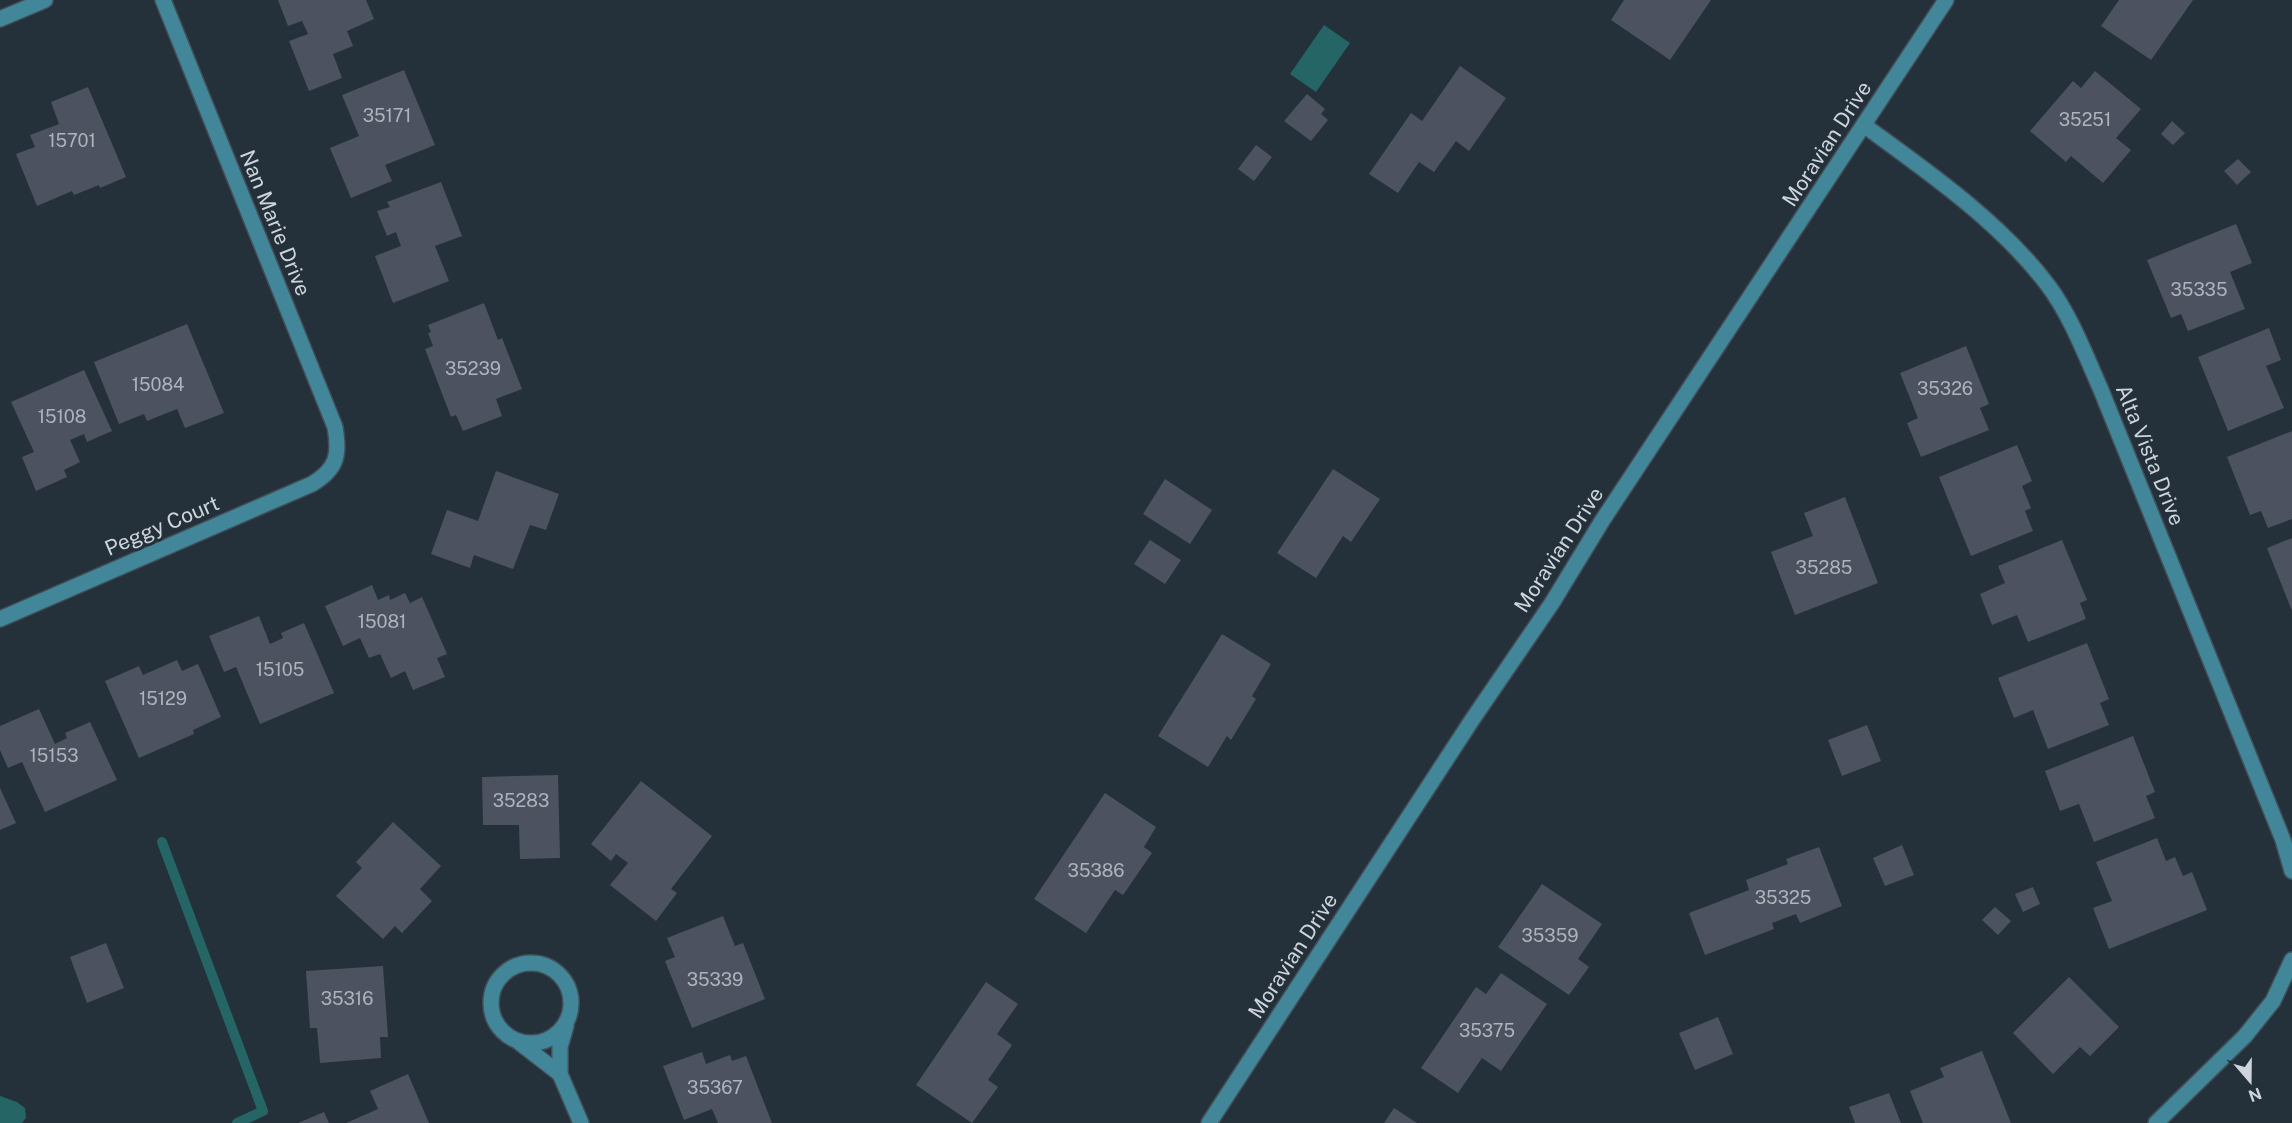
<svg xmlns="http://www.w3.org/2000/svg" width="2292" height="1123" font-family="'Public Sans',sans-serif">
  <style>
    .water { fill: #256565 }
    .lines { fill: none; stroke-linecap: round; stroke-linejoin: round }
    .stream { stroke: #256565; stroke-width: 10 }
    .building { fill: #4d5261 }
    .minor-casing { stroke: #424e57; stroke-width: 18 }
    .minor { stroke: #42869a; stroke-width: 15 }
    .labels { text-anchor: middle; stroke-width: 6; stroke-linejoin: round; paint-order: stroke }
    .number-label { font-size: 18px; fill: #adb4bc }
    .street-label { font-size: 21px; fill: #cdd4db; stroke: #24303a }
  </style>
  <rect width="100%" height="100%" fill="#24303a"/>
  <g class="water">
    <path d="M1324 25 1350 43 1316 92 1290 74Z"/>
    <path d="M0 1096 17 1102 25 1108 26 1118 22 1123H0Z"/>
  </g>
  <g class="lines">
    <path class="stream" d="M162 842 263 1111 237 1123"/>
  </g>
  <g class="building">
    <path d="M278 0H366L374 19 347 31 353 46 333 54 342 78 309 91 289 41 308 34 302 21 288 26Z"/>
    <path d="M1624 0H1711L1670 60 1611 20Z"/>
    <path d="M2119 0H2193L2151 60 2101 26Z"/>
    <path d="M1460 66 1506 98 1469 151 1456 141 1434 172 1419 162 1398 193 1369 174 1411 113 1422 121Z"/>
    <path d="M404 70 435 145 385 165 392 181 351 198 330 148 359 136 342 95Z"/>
    <path d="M2095 71 2141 109 2116 138 2131 150 2103 183 2071 156 2066 162 2030 131 2073 81 2081 88Z"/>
    <path d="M88 87 126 177 100 188 99 185 74 195 72 191 37 206 16 154 35 147 30 135 59 124 51 102Z"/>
    <path d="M1307 94 1325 109 1321 114 1328 120 1311 141 1284 121Z"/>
    <path d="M2172 121 2185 133 2173 145 2161 134Z"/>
    <path d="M1256 145 1272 157 1254 181 1238 169Z"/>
    <path d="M2238 159 2251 172 2237 185 2224 171Z"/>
    <path d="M441 182 462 236 435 246 449 281 393 303 375 256 401 246 396 232 387 236 377 211 390 207 387 202Z"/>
    <path d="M2236 224 2252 263 2230 272 2245 309 2188 331 2181 314 2171 318 2147 260Z"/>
    <path d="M484 303 498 340 502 338 522 389 496 399 502 416 463 431 456 415 451 417 425 349 433 346 428 333 431 332 428 325Z"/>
    <path d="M187 324 224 413 185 428 177 409 147 421 144 414 119 424 94 362Z"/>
    <path d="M2269 328 2281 360 2266 366 2284 408 2228 431 2198 357Z"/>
    <path d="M1966 346 1989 404 1980 408 1989 430 1921 457 1907 423 1918 418 1900 373Z"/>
    <path d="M84 370 112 431 87 442 84 434 70 440 80 462 64 470 67 477 36 491 22 457 34 452 11 402Z"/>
    <path d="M2292 431V519L2268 528 2261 511 2250 515 2227 457Z"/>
    <path d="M2017 445 2032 481 2022 486 2031 508 2025 511 2033 531 1971 556 1939 477Z"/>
    <path d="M1333 469 1380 499 1351 542 1343 536 1316 578 1277 553Z"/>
    <path d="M496 471 559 494 546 530 530 525 513 569 474 555 470 568 431 554 447 510 478 521Z"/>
    <path d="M1165 479 1212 510 1190 544 1143 514Z"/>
    <path d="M1845 497 1878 583 1795 615 1771 552 1813 536 1804 513Z"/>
    <path d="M2292 538V611L2267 548Z"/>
    <path d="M1150 540 1181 560 1165 584 1134 564Z"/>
    <path d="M2062 540 2087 600 2080 603 2086 619 2028 642 2017 615 1992 625 1980 594 2005 583 1998 566Z"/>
    <path d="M372 585 378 600 389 595 390 600 405 593 410 603 422 597 447 654 437 658 445 677 413 690 405 671 391 678 380 654 369 658 360 638 343 646 325 606Z"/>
    <path d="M259 616 270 644 283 638 281 633 304 623 334 693 260 724 236 667 224 672 209 636Z"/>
    <path d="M1222 634 1271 664 1252 696 1256 699 1231 740 1227 736 1208 767 1158 736Z"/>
    <path d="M2087 643 2109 699 2100 703 2109 725 2048 749 2033 710 2014 718 1998 678Z"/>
    <path d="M177 660 182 671 198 664 221 717 193 730 194 734 139 758 105 681 139 666 143 675Z"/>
    <path d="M39 709 55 744 67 738 65 733 90 722 117 780 45 812 22 762 8 768 0 750V726Z"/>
    <path d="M1867 725 1881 761 1842 776 1828 740Z"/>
    <path d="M2133 736 2155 792 2146 796 2155 818 2094 842 2079 804 2060 811 2045 771Z"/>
    <path d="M558 775 560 858 520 859 519 825H483L482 777Z"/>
    <path d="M641 781 712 836 671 889 677 893 656 921 610 885 628 863 616 854 611 861 591 844Z"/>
    <path d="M0 788 16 823 0 830Z"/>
    <path d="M1105 793 1156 827 1144 847 1152 853 1123 895 1115 890 1086 933 1034 899Z"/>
    <path d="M393 822 441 866 420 889 432 901 402 933 395 926 383 939 336 896 362 868 356 862Z"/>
    <path d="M2157 838 2166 861 2175 857 2183 876 2192 872 2207 910 2109 949 2093 908 2112 901 2096 862Z"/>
    <path d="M1902 845 1914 875 1885 886 1873 858Z"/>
    <path d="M1819 847 1842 906 1800 923 1796 914 1772 923 1774 929 1705 955 1689 913 1749 890 1746 880 1788 864 1786 859Z"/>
    <path d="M1542 884 1602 924 1578 959 1589 967 1569 995 1498 947Z"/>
    <path d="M2033 887 2040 904 2023 912 2015 894Z"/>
    <path d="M1995 907 2011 921 1998 935 1982 920Z"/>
    <path d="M723 916 735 946 743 943 765 999 692 1028 665 961 675 957 667 938Z"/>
    <path d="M106 943 124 988 87 1003 70 957Z"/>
    <path d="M383 966 388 1037H380L381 1058 320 1063 317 1028H310L306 971Z"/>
    <path d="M1501 973 1547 1004 1501 1071 1482 1058 1458 1093 1421 1068 1476 987 1486 994Z"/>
    <path d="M2069 977 2119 1027 2090 1056 2080 1047 2053 1074 2013 1033Z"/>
    <path d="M986 982 1018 1004 997 1034 1012 1045 988 1080 998 1087 972 1123 916 1085Z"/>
    <path d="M1718 1017 1733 1054 1695 1070 1679 1033Z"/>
    <path d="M1982 1051 2011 1123H1923L1910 1091 1944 1077 1940 1068Z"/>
    <path d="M702 1052 706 1064 730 1055 732 1061 746 1056 772 1123H718L712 1109 684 1120 663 1066Z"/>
    <path d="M408 1074 429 1123H346L378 1109 370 1091Z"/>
    <path d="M1889 1093 1901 1123H1855L1849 1107Z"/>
    <path d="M1394 1108 1417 1123H1384Z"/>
    <path d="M324 1112 329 1123H298Z"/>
  </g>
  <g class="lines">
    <defs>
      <g id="minor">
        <path d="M0 19 45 0"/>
        <path d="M1865 126C1928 172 1999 221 2047 284 2070 314 2086 356 2101 390L2283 840 2292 871"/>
        <path d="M0 619 312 484C337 469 340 455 335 427L163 0"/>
        <circle cx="531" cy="1003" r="40"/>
        <path d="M566 1026 560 1047V1074L581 1123"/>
        <path d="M520 1043 560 1074"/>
        <path d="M1209 1123 1472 720 1552 603 1602 521 1946 0"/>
        <path d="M2156 1123 2245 1036 2273 1001 2292 960"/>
      </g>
    </defs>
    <use href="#minor" class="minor-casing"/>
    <use href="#minor" class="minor"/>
  </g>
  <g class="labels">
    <g class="number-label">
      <text x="387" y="122">35171</text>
      <text x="2085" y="126">35251</text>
      <text x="72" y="147">15701</text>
      <text x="2199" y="296">35335</text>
      <text x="473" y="375">35239</text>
      <text x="158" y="391">15084</text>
      <text x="1945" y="395">35326</text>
      <text x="62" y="423">15108</text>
      <text x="1824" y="574">35285</text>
      <text x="382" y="628">15081</text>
      <text x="280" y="676">15105</text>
      <text x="163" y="705">15129</text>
      <text x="54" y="762">15153</text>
      <text x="521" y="807">35283</text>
      <text x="1096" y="877">35386</text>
      <text x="1783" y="904">35325</text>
      <text x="1550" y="942">35359</text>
      <text x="715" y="986">35339</text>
      <text x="347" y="1005">35316</text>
      <text x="1487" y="1037">35375</text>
      <text x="715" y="1094">35367</text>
    </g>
    <g class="street-label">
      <text transform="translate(1827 144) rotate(-57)" y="7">Moravian Drive</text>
      <text transform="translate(275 223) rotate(68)" y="7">Nan Marie Drive</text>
      <text transform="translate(2150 455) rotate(68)" y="7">Alta Vista Drive</text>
      <text transform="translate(162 526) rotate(-23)" y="7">Peggy Court</text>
      <text transform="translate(1559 550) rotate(-57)" y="7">Moravian Drive</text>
      <text transform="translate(1293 956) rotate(-57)" y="7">Moravian Drive</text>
    </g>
  </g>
  <g transform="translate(2250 1081) rotate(160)" stroke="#24303a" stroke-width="4.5" paint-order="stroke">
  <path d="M0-4.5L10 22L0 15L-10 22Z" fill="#cdd4db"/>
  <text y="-9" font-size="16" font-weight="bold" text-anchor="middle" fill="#cdd4db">N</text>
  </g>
</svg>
